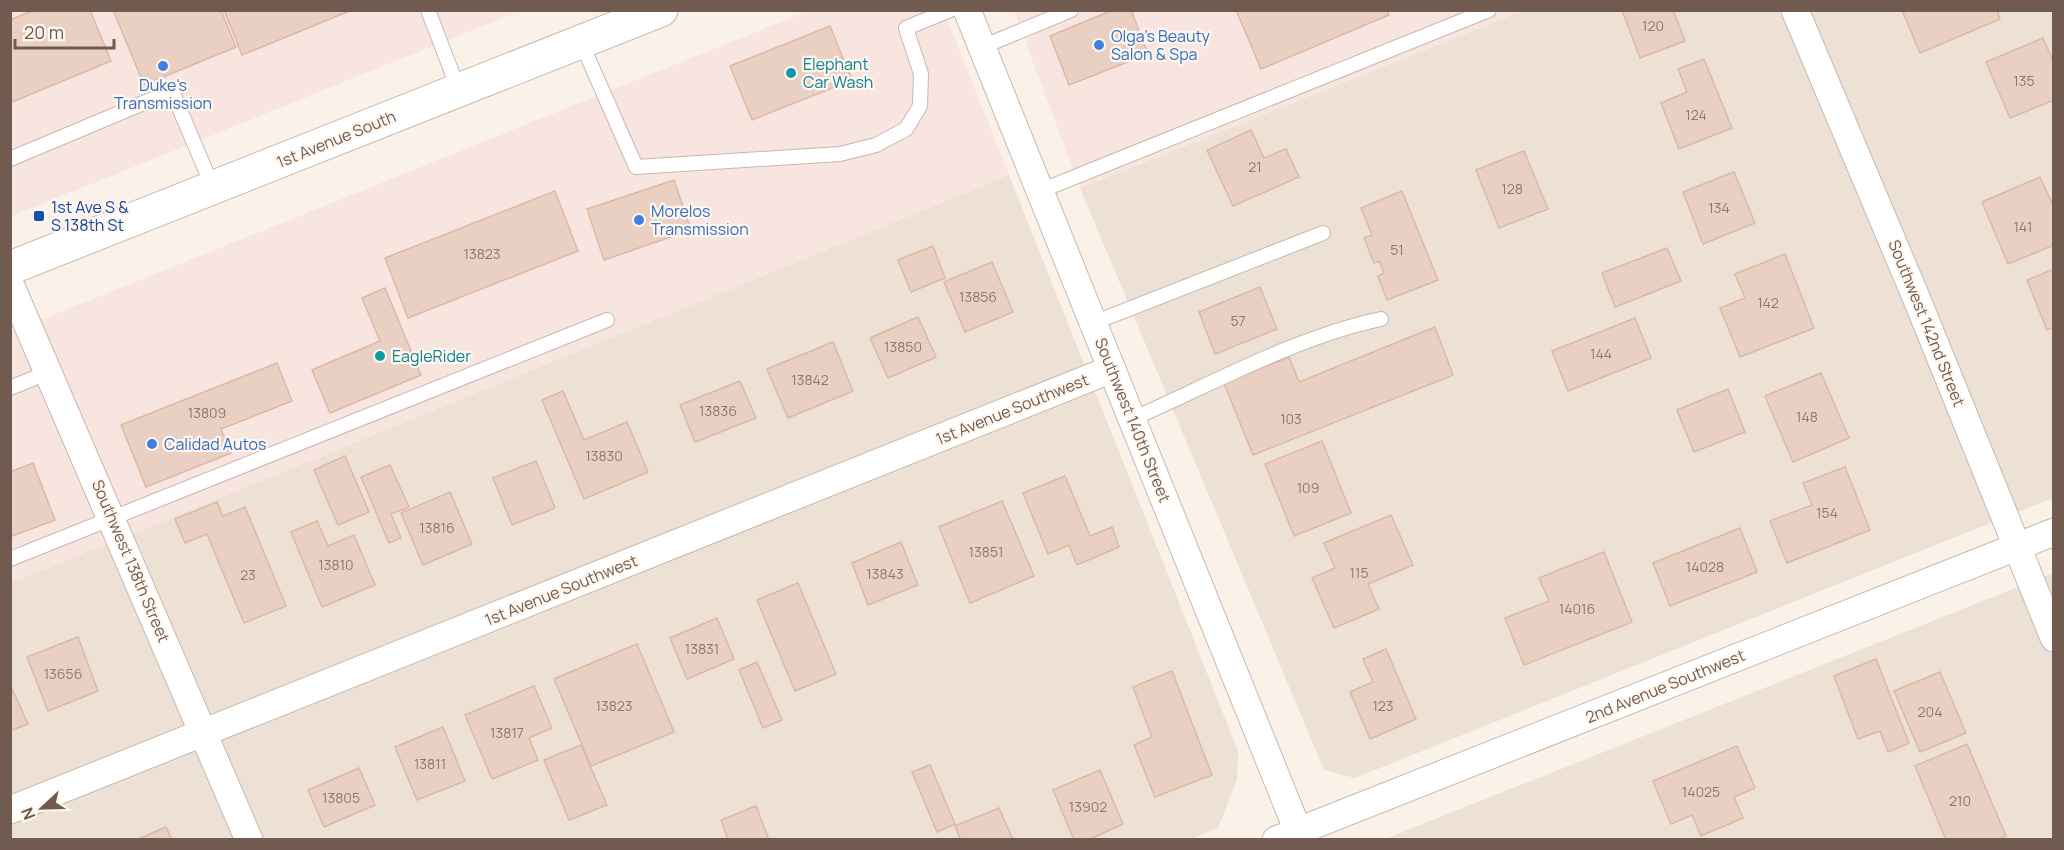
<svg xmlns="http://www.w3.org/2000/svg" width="2064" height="850" font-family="Manrope,sans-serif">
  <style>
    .residential { fill: #ede1d6 }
    .commercial { fill: #f8e5df }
    .building { fill: #ead0c3; stroke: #dcb8a7; stroke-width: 1.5 }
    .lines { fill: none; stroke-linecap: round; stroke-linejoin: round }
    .service-casing { stroke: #c8b8ae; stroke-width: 16 }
    .minor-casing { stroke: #c8b8ae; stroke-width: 29 }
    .secondary-casing { stroke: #cbb8ac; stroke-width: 35 }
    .service { stroke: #fff; stroke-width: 14 }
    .minor { stroke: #fff; stroke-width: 27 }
    .secondary { stroke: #fff; stroke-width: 33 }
    .shop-dot { fill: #3f7fe0; stroke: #fdf7ef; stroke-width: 2 }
    .culture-dot { fill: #0f9aa8; stroke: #fdf7ef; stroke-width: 2 }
    .transit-dot { fill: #1a4fb4; stroke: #fdf7ef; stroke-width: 2 }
    .labels { text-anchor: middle; stroke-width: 4.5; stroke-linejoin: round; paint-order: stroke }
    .number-label { font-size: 14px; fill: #8f786d }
    .shop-label { font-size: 16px; fill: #366cbe; stroke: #fdf7ef; text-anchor: start }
    .culture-label { font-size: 16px; fill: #0d838f; stroke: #fdf7ef; text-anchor: start }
    .street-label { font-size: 16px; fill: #715a50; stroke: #fdf7ef }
    .transit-label { font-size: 16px; fill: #164399; stroke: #fdf7ef; text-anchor: start }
  </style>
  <rect width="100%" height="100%" fill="#faf2e9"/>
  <g class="residential">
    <path d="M1522 11H2053V498L1355 778 1324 770 1080 188Z"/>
    <path d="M1009 175 1238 751 1237 780 1218 828 1191 839 11 840V583Z"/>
    <path d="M2053 573V839H1385Z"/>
  </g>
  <g class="commercial">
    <path d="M11 11H520L12 216Z"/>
    <path d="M808 11H944L1009 175 11 583V332Z"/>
    <path d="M1014 11H1522L1080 188Z"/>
  </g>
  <g class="building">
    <path d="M34 10H90L111 61 10 103V20Z"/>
    <path d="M113 10H221L236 47 144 85Z"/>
    <path d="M224 10H352L242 55Z"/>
    <path d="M1113 10H1131L1148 54 1069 85 1050 36Z"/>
    <path d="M1236 10H1387L1389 15 1261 69Z"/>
    <path d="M1622 10H1673L1685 41 1640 58Z"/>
    <path d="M1902 10H1997L2000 19 1920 53Z"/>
    <path d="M830 26 852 80 752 120 730 66Z"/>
    <path d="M2043 38 2054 63V100L2010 118 1986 62Z"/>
    <path d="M1704 59 1732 128 1679 149 1661 103 1687 92 1678 69Z"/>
    <path d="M1251 130 1264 158 1286 149 1299 177 1233 206 1207 150Z"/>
    <path d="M1524 151 1548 209 1499 228 1476 170Z"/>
    <path d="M1734 172 1755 223 1703 244 1683 192Z"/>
    <path d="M2040 177 2054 208V245L2008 264 1982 202Z"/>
    <path d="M674 180 691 230 604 260 587 209Z"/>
    <path d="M555 191 578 251 408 318 385 258Z"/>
    <path d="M1402 191 1438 280 1387 300 1378 276 1384 273 1379 261 1374 263 1364 238 1372 235 1361 208Z"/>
    <path d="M933 246 945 278 911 292 898 260Z"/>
    <path d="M1667 248 1681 281 1615 307 1602 273Z"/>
    <path d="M1785 254 1814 328 1740 357 1720 308 1745 298 1735 274Z"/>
    <path d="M992 262 1013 312 965 332 944 282Z"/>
    <path d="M2054 269V327L2047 330 2027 280Z"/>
    <path d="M1260 287 1277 329 1215 354 1199 312Z"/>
    <path d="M385 288 421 375 330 413 312 370 380 341 362 298Z"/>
    <path d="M918 317 936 357 888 378 870 338Z"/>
    <path d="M1635 318 1651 358 1568 391 1552 351Z"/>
    <path d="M1435 327 1453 375 1253 455 1224 383 1289 357 1299 382Z"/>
    <path d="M833 342 853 391 788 418 767 369Z"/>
    <path d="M277 363 292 401 221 429 231 453 146 487 121 425Z"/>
    <path d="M1821 373 1849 438 1793 462 1765 396Z"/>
    <path d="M740 381 756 418 695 442 680 405Z"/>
    <path d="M1728 389 1745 432 1694 452 1677 410Z"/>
    <path d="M563 391 584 440 627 422 648 472 584 499 542 400Z"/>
    <path d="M1322 441 1351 513 1294 536 1265 464Z"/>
    <path d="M345 456 369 512 338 525 314 470Z"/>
    <path d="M536 461 555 508 512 525 493 478Z"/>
    <path d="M33 463 55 520 10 537V472Z"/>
    <path d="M390 465 409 507 391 514 401 538 389 543 361 477Z"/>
    <path d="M1845 467 1870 530 1787 563 1770 521 1812 505 1803 483Z"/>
    <path d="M1065 476 1090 536 1112 527 1119 547 1077 565 1069 545 1048 554 1023 493Z"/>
    <path d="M450 492 472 544 423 565 401 513Z"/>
    <path d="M1002 501 1034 576 970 603 939 527Z"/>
    <path d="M217 502 223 516 245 507 286 606 244 623 207 534 185 543 175 519Z"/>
    <path d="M1391 515 1413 565 1368 584 1379 609 1334 628 1312 578 1335 568 1324 543Z"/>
    <path d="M317 521 328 546 354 535 375 585 322 607 291 532Z"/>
    <path d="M1740 528 1757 572 1670 606 1653 563Z"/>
    <path d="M901 542 918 585 868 605 852 563Z"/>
    <path d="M1604 552 1632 622 1524 665 1505 618 1549 601 1539 578Z"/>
    <path d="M798 583 836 674 795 691 757 600Z"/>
    <path d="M717 618 734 659 687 679 670 638Z"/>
    <path d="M78 637 98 691 48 711 27 657Z"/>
    <path d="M637 644 674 732 591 766 554 679Z"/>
    <path d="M1386 649 1416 719 1370 739 1350 692 1373 682 1363 659Z"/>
    <path d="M1876 659 1909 743 1888 752 1880 731 1858 739 1834 676Z"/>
    <path d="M757 662 782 720 763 728 739 670Z"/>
    <path d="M1172 671 1212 775 1155 797 1134 745 1152 737 1133 687Z"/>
    <path d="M1940 672 1966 733 1920 752 1894 691Z"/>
    <path d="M10 684 28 724 10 731Z"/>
    <path d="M534 686 552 728 529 738 538 760 492 779 465 715Z"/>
    <path d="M443 727 465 781 417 800 395 747Z"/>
    <path d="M1967 744 2006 836 1998 840H1946L1915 766Z"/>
    <path d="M581 745 607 805 569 820 544 760Z"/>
    <path d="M1737 746 1755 788 1734 797 1743 818 1701 836 1692 815 1671 824 1653 781Z"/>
    <path d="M930 765 955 824 937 832 912 772Z"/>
    <path d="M359 768 375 805 324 827 308 790Z"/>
    <path d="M1100 770 1123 824 1088 840H1074L1053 790Z"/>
    <path d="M756 806 769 840H728L721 820Z"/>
    <path d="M999 808 1013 840H961L955 826Z"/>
    <path d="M166 827 172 840H136Z"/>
  </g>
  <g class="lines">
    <defs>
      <g id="service">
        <path d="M428 10 459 91"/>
        <path d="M581 42 636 167 840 154 876 145 906 129 920 106 921 74 906 28 950 10"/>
        <path d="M982 47 1071 10"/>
        <path d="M10 159 172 91 213 188"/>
        <path d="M1040 191 1489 10"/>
        <path d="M1093 323 1323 233"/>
        <path d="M10 388 49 372"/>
        <path d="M1132 419C1212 384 1296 337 1381 319"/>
        <path d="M10 559 607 320"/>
      </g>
      <g id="minor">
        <path d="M967 10 1298 831"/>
        <path d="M1795 10 1918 302 2054 638"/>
        <path d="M10 284 249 840"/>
        <path d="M10 810 1112 369"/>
        <path d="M1276 840 2054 532"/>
      </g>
      <path id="secondary" d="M10 268 661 10"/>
    </defs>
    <use href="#service" class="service-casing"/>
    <use href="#minor" class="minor-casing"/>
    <use href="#secondary" class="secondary-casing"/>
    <use href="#service" class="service"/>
    <use href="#minor" class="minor"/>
    <use href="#secondary" class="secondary"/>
  </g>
  <g class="shop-dot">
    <circle cx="1099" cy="45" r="6"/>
    <circle cx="163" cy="66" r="6"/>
    <circle cx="639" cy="220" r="6"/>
    <circle cx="152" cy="444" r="6"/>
  </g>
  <g class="culture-dot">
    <circle cx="791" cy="73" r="6"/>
    <circle cx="380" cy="356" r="6"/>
  </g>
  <rect class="transit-dot" x="33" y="210" width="12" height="12" rx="3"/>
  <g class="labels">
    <g class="number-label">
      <text x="1653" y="31">120</text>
      <text x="2024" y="86">135</text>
      <text x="1696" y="120">124</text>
      <text x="1255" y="172">21</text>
      <text x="1512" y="194">128</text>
      <text x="1719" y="213">134</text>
      <text x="2023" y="232">141</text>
      <text x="1397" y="255">51</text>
      <text x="482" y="259">13823</text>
      <text x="978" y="302">13856</text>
      <text x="1768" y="308">142</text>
      <text x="1238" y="326">57</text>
      <text x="903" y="352">13850</text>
      <text x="1601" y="359">144</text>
      <text x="810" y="385">13842</text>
      <text x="718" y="416">13836</text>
      <text x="207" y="418">13809</text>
      <text x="1807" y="422">148</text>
      <text x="1291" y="424">103</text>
      <text x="604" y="461">13830</text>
      <text x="1308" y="493">109</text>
      <text x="1827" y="518">154</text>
      <text x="437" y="533">13816</text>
      <text x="986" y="557">13851</text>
      <text x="336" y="570">13810</text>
      <text x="1705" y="572">14028</text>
      <text x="1359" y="578">115</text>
      <text x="885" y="579">13843</text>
      <text x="248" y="580">23</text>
      <text x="1577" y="614">14016</text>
      <text x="702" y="654">13831</text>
      <text x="63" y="679">13656</text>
      <text x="614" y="711">13823</text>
      <text x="1383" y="711">123</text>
      <text x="1930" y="717">204</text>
      <text x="507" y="738">13817</text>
      <text x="430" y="769">13811</text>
      <text x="1701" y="797">14025</text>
      <text x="341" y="803">13805</text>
      <text x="1960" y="806">210</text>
      <text x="1088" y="812">13902</text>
    </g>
    <g class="shop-label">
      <text x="1111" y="42">Olga's Beauty<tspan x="1111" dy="18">Salon &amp; Spa</tspan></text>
      <text x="163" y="91" text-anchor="middle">Duke's<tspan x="163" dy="18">Transmission</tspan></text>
      <text x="651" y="217">Morelos<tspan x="651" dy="18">Transmission</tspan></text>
      <text x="164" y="450">Calidad Autos</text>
    </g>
    <g class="culture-label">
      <text x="803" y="70">Elephant<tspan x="803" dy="18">Car Wash</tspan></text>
      <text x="392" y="362">EagleRider</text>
    </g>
    <g class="street-label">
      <text transform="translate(336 139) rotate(-22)" y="6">1st Avenue South</text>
      <text transform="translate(1927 323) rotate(68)" y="6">Southwest 142nd Street</text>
      <text transform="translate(1012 409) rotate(-22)" y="6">1st Avenue Southwest</text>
      <text transform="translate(1133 420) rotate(68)" y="6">Southwest 140th Street</text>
      <text transform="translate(131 561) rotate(67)" y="6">Southwest 138th Street</text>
      <text transform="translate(561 590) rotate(-22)" y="6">1st Avenue Southwest</text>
      <text transform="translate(1665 686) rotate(-22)" y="6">2nd Avenue Southwest</text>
    </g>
    <g class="transit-label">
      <text x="51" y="213">1st Ave S &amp;<tspan x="51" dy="18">S 138th St</tspan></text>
    </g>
  </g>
  <rect width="2064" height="850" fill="none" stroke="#715a50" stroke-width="24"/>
  <g transform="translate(42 808) rotate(248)" stroke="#fdf7ef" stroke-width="4.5" paint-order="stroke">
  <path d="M0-4.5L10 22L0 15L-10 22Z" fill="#715a50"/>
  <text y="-9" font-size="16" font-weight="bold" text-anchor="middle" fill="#715a50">N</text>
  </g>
  <path d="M15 39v9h99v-9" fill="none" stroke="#715a50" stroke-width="3"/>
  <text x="24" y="39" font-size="18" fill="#715a50" stroke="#fdf7ef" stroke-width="4.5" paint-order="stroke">20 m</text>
</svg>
